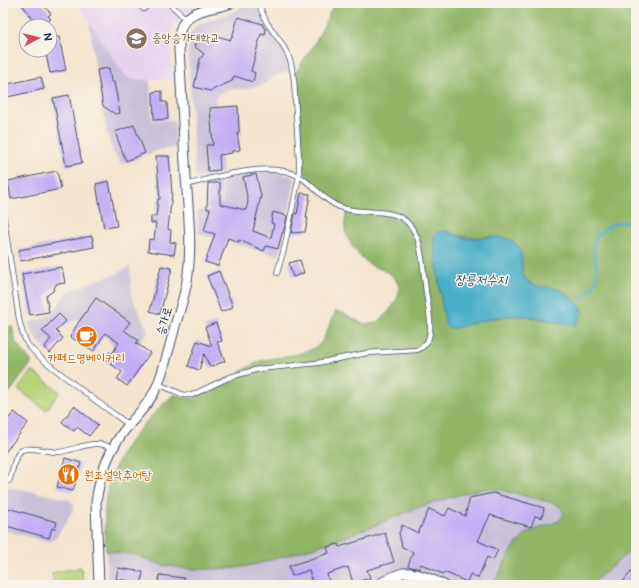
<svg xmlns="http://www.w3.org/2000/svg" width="639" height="588" font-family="'Balsamiq Sans','Poor Story',sans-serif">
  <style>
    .built { fill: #e6d2f0 }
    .industrial { fill: #c8bfd8 }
    .green { fill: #b9d378; stroke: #6a816b }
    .forest { fill: #92b568; stroke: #567263; fill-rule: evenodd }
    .water { fill: #48aec7; stroke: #326e92 }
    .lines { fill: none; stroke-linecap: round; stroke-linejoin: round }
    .stream { stroke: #48aec7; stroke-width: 2.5 }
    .building { fill: #c3aef4 }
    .service-casing { stroke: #3c4a6f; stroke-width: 6 }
    .minor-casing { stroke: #3c4a6f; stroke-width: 11 }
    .service { stroke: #fff; stroke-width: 4.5 }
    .minor { stroke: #fff; stroke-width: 9 }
    .labels { text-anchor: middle; stroke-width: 3; stroke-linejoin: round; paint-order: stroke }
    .education-label { font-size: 12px; fill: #785e54; stroke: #f7f3e8; text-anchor: start }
    .street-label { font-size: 12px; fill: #1b2f5e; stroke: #f7f3e8 }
    .food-label { font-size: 12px; fill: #c56008; stroke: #f7f3e8 }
    .water-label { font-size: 13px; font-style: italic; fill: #28557e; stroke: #f7f3e8 }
  </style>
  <rect width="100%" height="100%" fill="#f7f3e8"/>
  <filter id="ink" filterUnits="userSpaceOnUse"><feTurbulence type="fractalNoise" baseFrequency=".025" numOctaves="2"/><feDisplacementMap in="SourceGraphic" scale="8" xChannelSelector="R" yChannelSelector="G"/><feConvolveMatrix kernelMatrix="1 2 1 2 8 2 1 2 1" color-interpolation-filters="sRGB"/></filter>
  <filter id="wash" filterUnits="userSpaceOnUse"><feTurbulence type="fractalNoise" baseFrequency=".012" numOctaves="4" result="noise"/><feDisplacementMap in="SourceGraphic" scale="16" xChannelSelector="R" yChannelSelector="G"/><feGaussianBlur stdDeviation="0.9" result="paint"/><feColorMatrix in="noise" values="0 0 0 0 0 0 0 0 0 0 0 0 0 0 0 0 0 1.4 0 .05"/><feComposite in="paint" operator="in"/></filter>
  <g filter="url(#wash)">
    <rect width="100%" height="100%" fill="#f4e5ce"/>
    <path class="built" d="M77 3H207L186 12 180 18 174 25 172 32 171 43 172 79 139 80 128 78 124 74Z"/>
    <g class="industrial">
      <path d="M246 3H256L257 8 264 23 281 47 285 55 289 71 275 76 262 85 246 89H229L222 92 217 96 215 99V102L217 105 239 104 242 135 220 136 219 138 223 173 196 179 195 176 188 51 189 40 190 34 195 28 201 23 234 12Z"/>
      <path d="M89 22 124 74 128 78 133 79 150 80 152 121 174 120 175 148 164 149 158 150 122 165 113 151 107 134 95 63Z"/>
      <path d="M267 172H274L291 176 294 178 295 180 279 256 200 234 198 232 197 212 200 210 218 212 222 209V179L247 174Z"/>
      <path d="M130 266 132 297 148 331 126 362 114 353 112 351V345L108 339 80 320H76L65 325 58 330 43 346 35 337 29 323 43 318 49 315 54 311 66 293 72 290 117 273Z"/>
      <path d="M3 486 31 491 71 500 75 506 65 524 55 538 52 541H44L3 530Z"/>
      <path d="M481 489H497L554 503 559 506 562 509 563 513 562 517 558 521 531 531 523 537 514 547 507 558 494 585H108L106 551 136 555 162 565 174 567 191 569H219L246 567 322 545 371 527 417 508 451 497Z"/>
      <path d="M633 548H636V585H590L603 573Z"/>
    </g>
    <g class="green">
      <path d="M32 371 60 392 46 410 18 389Z"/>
      <path d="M81 567 84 584 54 585 52 573Z"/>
    </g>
    <g class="forest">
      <path d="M334 3H636V548L630 551 590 585H494C502 569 509 550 522 538 525 535 529 532 532 531 539 527 559 524 562 517 566 510 559 506 554 503L497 489H481L451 497 417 508 371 527 322 545 257 564 237 568 219 569H191L174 567 162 565 136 555 106 551C105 532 104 514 106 496 112 458 143 422 170 398L173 395H177L188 398H195L225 380 260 361 298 354 312 349 319 345 323 340 336 311C348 313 357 324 370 324 374 324 378 322 381 319 387 315 399 299 399 292 400 288 398 284 396 280 391 272 382 270 373 266 362 261 346 241 345 229 344 223 346 217 347 210 335 201 313 189 306 175 304 170 303 163 302 157L296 73C301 62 309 53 315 43 322 30 328 17 334 3ZM447 231C466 240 472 236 491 237 497 237 504 238 510 240 513 245 518 250 520 256 524 264 519 271 526 279 534 289 547 286 558 289 566 292 573 300 580 306L570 324 531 317 519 316H506L491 319 441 299 434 237Z"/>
      <path d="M12 326 16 343 31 361V364L3 401V328Z"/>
    </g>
    <path class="water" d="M443 231C451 232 458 237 466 238 483 239 512 231 520 250 524 261 518 273 529 282 537 288 549 286 558 289 566 292 573 300 580 306 584 312 580 318 577 324L574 325C556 322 538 316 519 316 497 315 476 323 455 328H449L446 326 445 322 441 299 434 242V237L436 233Z"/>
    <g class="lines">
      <path class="stream" d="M571 301C579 299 587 295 592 289 605 272 586 248 597 236 602 230 611 224 618 223 624 221 630 222 636 220"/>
    </g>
    <g id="blocks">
      <g class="building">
        <path d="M21 3H42L51 14 48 16 51 19 41 26H38Z"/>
        <path d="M238 17 263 24V27L266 29 265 35 261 34 251 71 255 73 253 82 234 76 232 81 210 91 194 87 200 59 204 54 194 46 203 35 212 42 217 36 231 40V37L232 38Z"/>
        <path d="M59 37 66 70 50 73 45 50H50V38Z"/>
        <path d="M109 68 111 82H114L120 113 115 114 103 106 97 70Z"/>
        <path d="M41 77 44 89 3 98V85Z"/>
        <path d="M162 91V102H167L168 119 154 120 153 92Z"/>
        <path d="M69 95 82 163 66 166 53 98Z"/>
        <path d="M238 106 239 132 237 133 240 150 232 151V153L219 155 220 170 208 171 206 145H213L210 108Z"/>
        <path d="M134 125 145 153 126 161 115 132Z"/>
        <path d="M156 156H169L172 193 168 229 171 230 170 242 176 243 174 255 148 251 149 239 154 240 156 223H151V216H156L158 199H160Z"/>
        <path d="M57 171 61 189 11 199 8 181Z"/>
        <path d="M256 174 261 196 253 231 271 238 274 224 271 223 273 212 287 216 283 233H282L278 249 266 246 264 251 239 240V242L228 238 218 266 205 262 215 234 204 231 210 209H207L208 183H220V204L246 210 248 201 243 177Z"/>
        <path d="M109 181 117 226 104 228 96 184Z"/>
        <path d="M301 193 310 194 306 218H308L305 232 291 233 295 213 297 214Z"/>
        <path d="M92 236 94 247 21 261 19 250Z"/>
        <path d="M300 260 304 273 293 277 289 263Z"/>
        <path d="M161 266 172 268 160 314 150 311Z"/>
        <path d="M62 267 65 283 56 284 53 291 46 296 49 312 30 315 22 274Z"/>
        <path d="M219 271 233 307 221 312 207 276Z"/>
        <path d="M96 298 130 322 124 330 138 340 136 343 150 353 127 386 117 379 122 372 104 359 109 352 112 354 119 343 105 333 94 351 70 337 78 323Z"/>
        <path d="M59 314 66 321 56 331 63 338 50 353 44 348 51 339 42 331Z"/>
        <path d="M216 323 222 341 217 342 225 361 210 367 204 354 199 370 188 366 197 341 212 346 205 327Z"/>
        <path d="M74 406 98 425 89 436 77 427 74 431 62 422Z"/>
        <path d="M14 412 28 423 3 455V426Z"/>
        <path d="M65 458 81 463 73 491 57 487Z"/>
        <path d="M493 493 544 508 542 518 535 516 531 527 490 515 478 541 498 550 493 560 487 557 478 578 470 574 467 582 444 572 443 574 421 564 420 569 408 566 413 552 402 547 399 533 402 525 418 533 429 509 445 516 449 508 465 516 470 498Z"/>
        <path d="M4 507 57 522 55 529 52 528 49 538 3 525V513Z"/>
        <path d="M385 533 394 562 367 570 370 578 353 583 348 567 327 574 330 585H313L309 570 292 576 289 566 329 553 327 547 338 544 339 547Z"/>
        <path d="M636 566V585H620Z"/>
        <path d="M118 568 143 572 141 583 116 579Z"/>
        <path d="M159 575 184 578 183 585H158Z"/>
      </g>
    </g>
  </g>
  <g filter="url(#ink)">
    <use href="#blocks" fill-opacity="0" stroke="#3c4a6f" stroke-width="1"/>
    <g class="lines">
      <defs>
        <g id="service">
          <path d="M137 3 144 9 150 3"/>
          <path d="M169 3 186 19"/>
          <path d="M259 3 261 10 267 23 282 44 288 55 291 63 294 80 299 160V176L284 249 277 273"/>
          <path d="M3 213 19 319C21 329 23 337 28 345 36 355 46 362 56 370 80 389 104 407 129 425"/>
          <path d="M158 384 184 395H192L228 378 237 375 259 369 317 363 367 353 417 350C422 348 426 345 428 340 433 327 428 305 426 292 424 276 423 259 419 243 417 236 413 228 407 222 393 208 365 214 346 209 328 205 316 188 302 178 274 159 216 177 186 185"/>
          <path d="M3 483 9 481C13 473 13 456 22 450 30 446 49 452 59 452 72 451 85 443 98 444 103 444 108 446 113 448"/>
        </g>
        <g id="minor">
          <path d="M99 585 96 503C99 479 107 455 121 435 133 418 150 405 158 384 165 365 170 346 175 326 180 309 186 292 188 274 192 242 188 209 186 177 183 135 182 92 179 50 179 44 179 37 180 31 185 8 213 10 231 3"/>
          <path d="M377 585C385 581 394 575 403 573 414 571 433 580 444 585"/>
        </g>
      </defs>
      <use href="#service" class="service-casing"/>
      <use href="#minor" class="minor-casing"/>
      <use href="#service" class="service"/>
      <use href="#minor" class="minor"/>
    </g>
  </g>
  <defs>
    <symbol id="school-disc" viewBox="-11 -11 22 22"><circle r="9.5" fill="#8d6e63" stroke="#f7f3e8"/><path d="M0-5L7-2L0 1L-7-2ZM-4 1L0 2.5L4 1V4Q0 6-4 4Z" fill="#fff"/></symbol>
    <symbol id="cafe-disc" viewBox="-11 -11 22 22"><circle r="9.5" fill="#e8710a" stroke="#f7f3e8"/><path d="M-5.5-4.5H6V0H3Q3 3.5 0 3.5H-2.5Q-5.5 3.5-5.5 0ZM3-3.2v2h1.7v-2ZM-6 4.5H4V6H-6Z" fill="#fff"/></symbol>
    <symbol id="restaurant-disc" viewBox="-11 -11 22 22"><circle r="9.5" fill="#e8710a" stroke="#f7f3e8"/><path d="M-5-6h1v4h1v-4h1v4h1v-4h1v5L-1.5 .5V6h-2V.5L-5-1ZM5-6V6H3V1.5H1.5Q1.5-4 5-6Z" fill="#fff"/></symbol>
  </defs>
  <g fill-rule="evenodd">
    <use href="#school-disc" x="124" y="26" width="25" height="25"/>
    <use href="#cafe-disc" x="74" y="324" width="25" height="25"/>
    <use href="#restaurant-disc" x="56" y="462" width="25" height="25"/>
  </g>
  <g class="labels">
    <g class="education-label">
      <text x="152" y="42">중앙승가대학교</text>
    </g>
    <g class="street-label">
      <text transform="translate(164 321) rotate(-74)" y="4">승가로</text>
    </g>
    <g class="food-label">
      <text x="86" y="362">카페드명베이커리</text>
      <text x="84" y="479" text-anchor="start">원조설악추어탕</text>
    </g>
    <g class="water-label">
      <text x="481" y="284">장릉저수지</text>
    </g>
  </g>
  <rect width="639" height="588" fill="none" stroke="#f7f3e8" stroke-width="16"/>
  <g transform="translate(38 38) rotate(83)"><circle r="19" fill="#f7f3e8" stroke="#9fa5b1"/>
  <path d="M0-3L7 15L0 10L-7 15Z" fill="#d1495b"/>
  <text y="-6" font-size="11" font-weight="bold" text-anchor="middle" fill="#1b2f5e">N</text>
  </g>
</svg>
